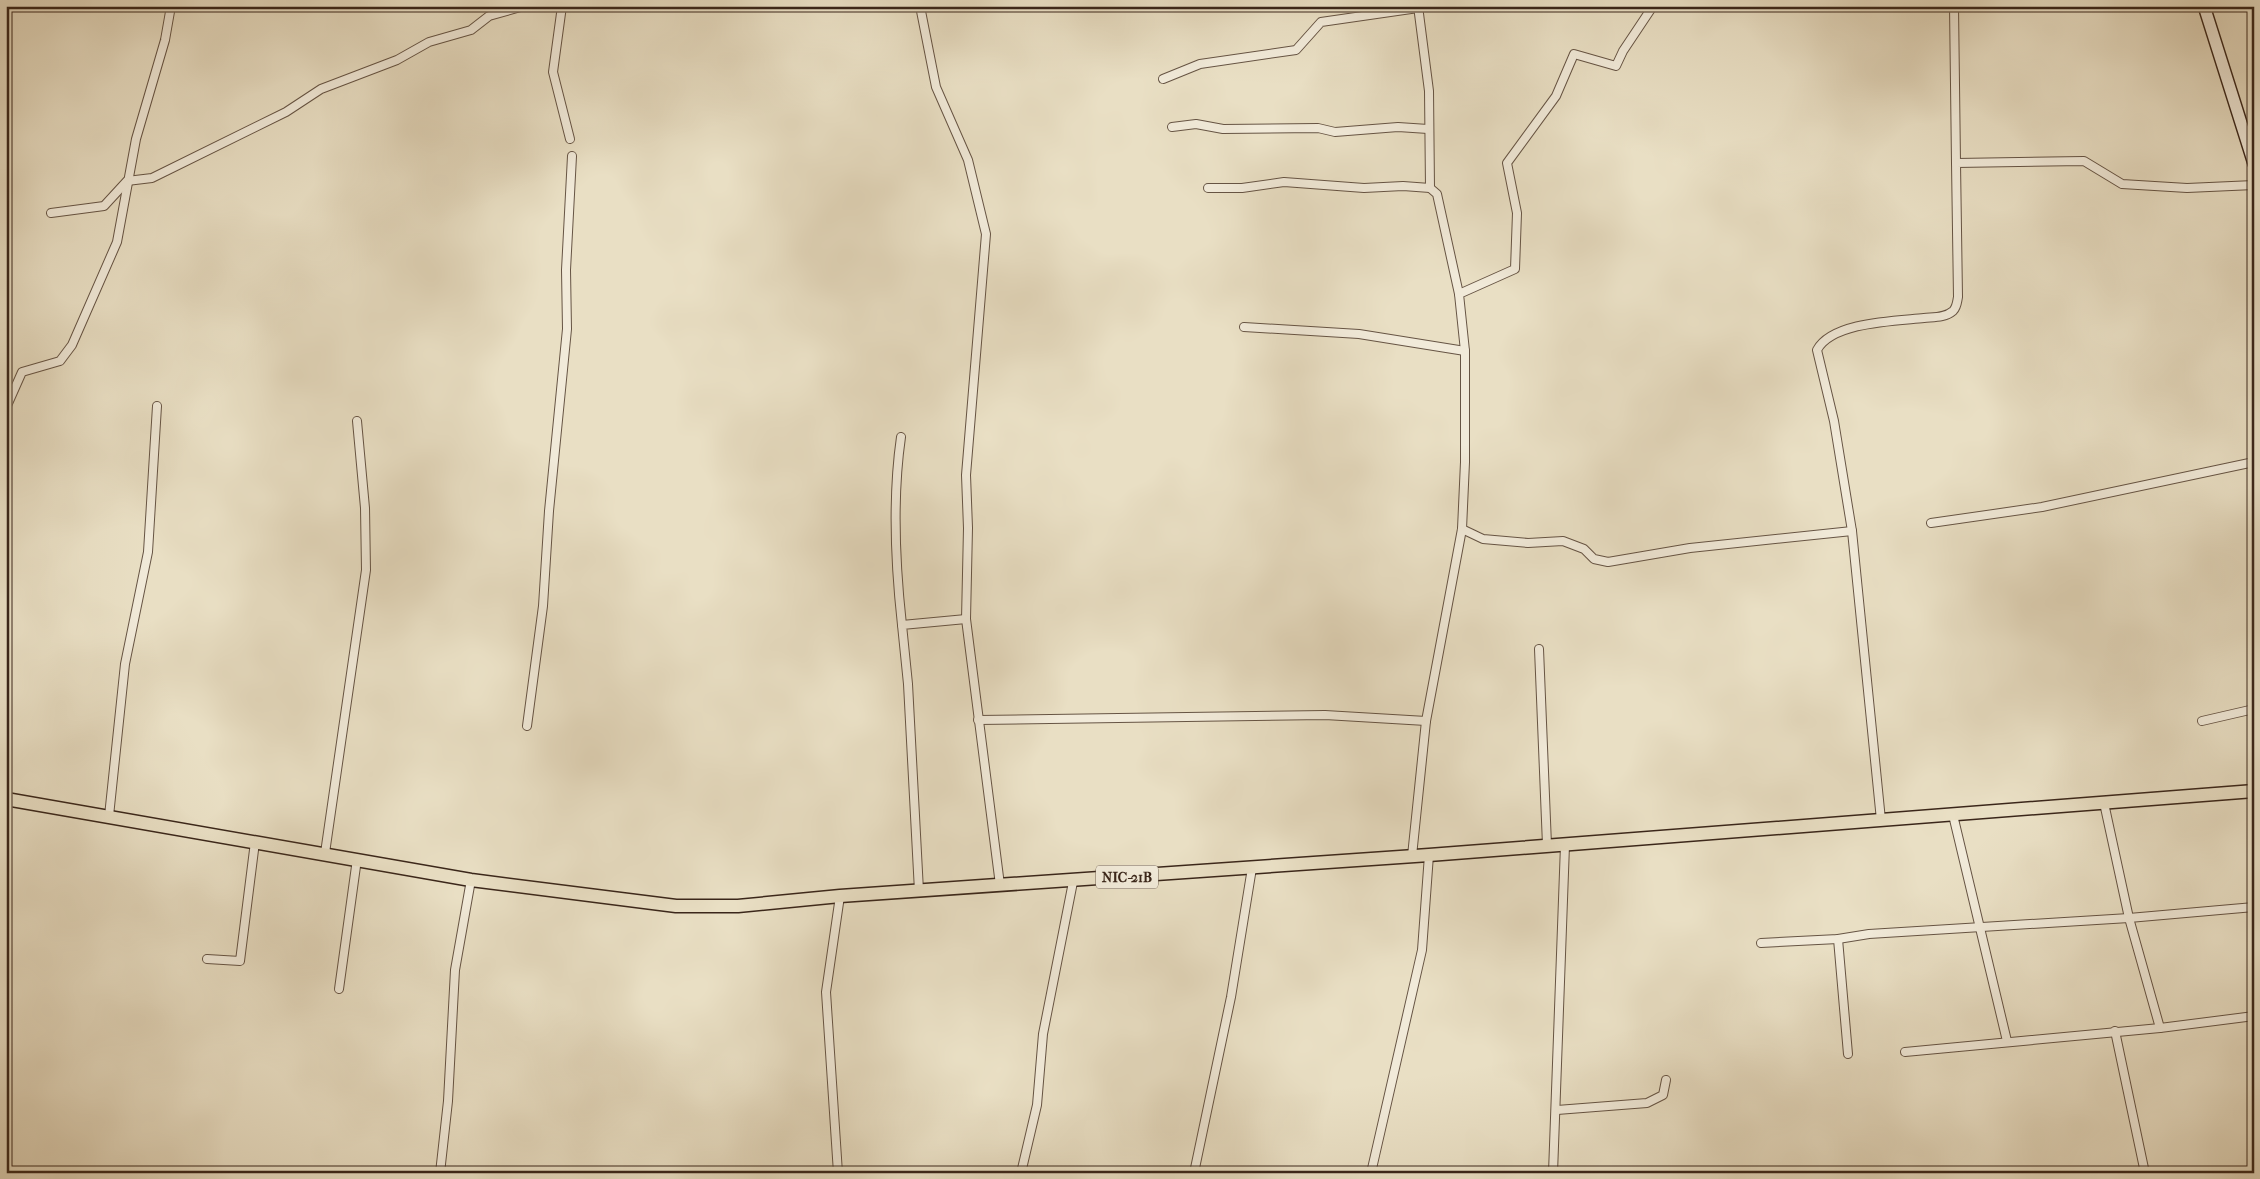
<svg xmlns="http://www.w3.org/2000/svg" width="2260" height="1179" font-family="'IM FELL French Canon',serif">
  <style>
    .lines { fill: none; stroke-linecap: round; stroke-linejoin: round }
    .minor-casing { stroke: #665444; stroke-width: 10 }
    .secondary-casing { stroke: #3a261a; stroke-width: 14 }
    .trunk-casing { stroke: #3a261a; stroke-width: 15 }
    .minor { stroke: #f1ead9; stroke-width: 8 }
    .secondary { stroke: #f1ead9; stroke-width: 11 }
    .trunk { stroke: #e9dfc4; stroke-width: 12 }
    .labels { text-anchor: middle; stroke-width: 4; stroke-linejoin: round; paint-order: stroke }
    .shield { fill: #f1ead9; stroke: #716153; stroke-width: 1 }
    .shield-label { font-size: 14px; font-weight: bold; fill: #3a261a }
  </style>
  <rect width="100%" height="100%" fill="#e9dfc4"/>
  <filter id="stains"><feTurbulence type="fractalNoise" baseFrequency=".004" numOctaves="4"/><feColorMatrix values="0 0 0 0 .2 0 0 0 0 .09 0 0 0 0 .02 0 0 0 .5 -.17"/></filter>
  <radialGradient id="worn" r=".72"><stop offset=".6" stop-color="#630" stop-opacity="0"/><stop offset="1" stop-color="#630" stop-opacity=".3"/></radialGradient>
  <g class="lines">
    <defs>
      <g id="minor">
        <path d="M562 6 553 72 570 139"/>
        <path d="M920 6 936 87 968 160 986 234 966 475 968 528 966 619 1000 885"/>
        <path d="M1418 6 1429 91 1430 188 1437 194 1459 294"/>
        <path d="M1954 6 1956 163"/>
        <path d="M1163 79 1200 64 1296 50 1321 22 1418 8"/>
        <path d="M1172 127 1196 124 1223 129 1318 128 1335 132 1398 127 1428 129"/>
        <path d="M2246 135 2254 132"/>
        <path d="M1208 188H1242L1284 182 1364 188 1403 186 1430 188"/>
        <path d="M51 213 104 206 127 181 152 178 286 112 321 89 397 60 429 42 471 30 489 16 524 6"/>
        <path d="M1244 327 1359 334 1465 351"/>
        <path d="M6 408 22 372 60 361 72 345 117 242 136 139 165 40 171 6"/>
        <path d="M901 437C892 499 895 562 902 625"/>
        <path d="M1931 523 2042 507 2254 462"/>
        <path d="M1462 529 1483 539 1528 543 1563 541 1584 549 1594 559 1608 562 1690 548 1852 531"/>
        <path d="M1539 649 1547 845"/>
        <path d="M978 720 1325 715 1426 721"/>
        <path d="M2202 721 2254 709"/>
        <path d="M527 726 543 606 549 511 567 329 566 270 572 156"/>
        <path d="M2104 803 2129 918 2160 1028"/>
        <path d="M1953 815 2007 1041"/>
        <path d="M109 816 125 664 148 552 157 406"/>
        <path d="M1881 820 1852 531 1834 421 1817 350C1832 322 1895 321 1924 318 1933 317 1945 318 1953 311 1957 307 1957 302 1958 297L1956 163 2084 161 2122 184 2187 188 2254 185"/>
        <path d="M325 853 366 570 365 508 357 421"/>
        <path d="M1412 856 1426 721 1462 529 1465 462V351L1459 294 1515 269 1517 213 1507 163 1556 96 1574 54 1616 66 1623 51 1653 6"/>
        <path d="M919 891 908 684 902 625 966 619"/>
        <path d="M1838 939 1848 1054"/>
        <path d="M1761 943 1838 939 1869 934 2129 918 2254 907"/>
        <path d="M207 959 240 961 255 842"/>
        <path d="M339 989 357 859"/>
        <path d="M2115 1031 2145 1173"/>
        <path d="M1905 1052 2160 1028 2254 1016"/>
        <path d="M1557 1110 1647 1103 1663 1095 1666 1080"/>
        <path d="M440 1173 448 1101 455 970 471 880"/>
        <path d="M838 1173 826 992 840 896"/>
        <path d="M1021 1173 1037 1105 1043 1034 1073 882"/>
        <path d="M1194 1173 1231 997 1252 868"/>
        <path d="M1371 1173 1422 950 1429 855"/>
        <path d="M1553 1173 1565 845"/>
      </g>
      <path id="secondary" d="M2204 6 2254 164"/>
      <path id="trunk" d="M6 799 471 880 676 906H738L840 896 1429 855 2254 791"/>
    </defs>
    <use href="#minor" class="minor-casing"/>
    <use href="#secondary" class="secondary-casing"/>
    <use href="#trunk" class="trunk-casing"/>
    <use href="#minor" class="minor"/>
    <use href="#secondary" class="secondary"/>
    <use href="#trunk" class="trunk"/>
  </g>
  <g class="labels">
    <rect class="shield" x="1096" y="865.5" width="62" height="23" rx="4"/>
    <g class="shield-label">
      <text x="1127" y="882">NIC-21B</text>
    </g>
  </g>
  <rect width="2260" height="1179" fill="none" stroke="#e9dfc4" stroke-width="25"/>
  <rect x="8" y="8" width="2245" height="1164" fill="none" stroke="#3a261a" stroke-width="2.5"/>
  <rect x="12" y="12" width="2235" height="1154" fill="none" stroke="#3a261a"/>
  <rect width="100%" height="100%" filter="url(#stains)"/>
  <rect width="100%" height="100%" fill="url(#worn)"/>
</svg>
